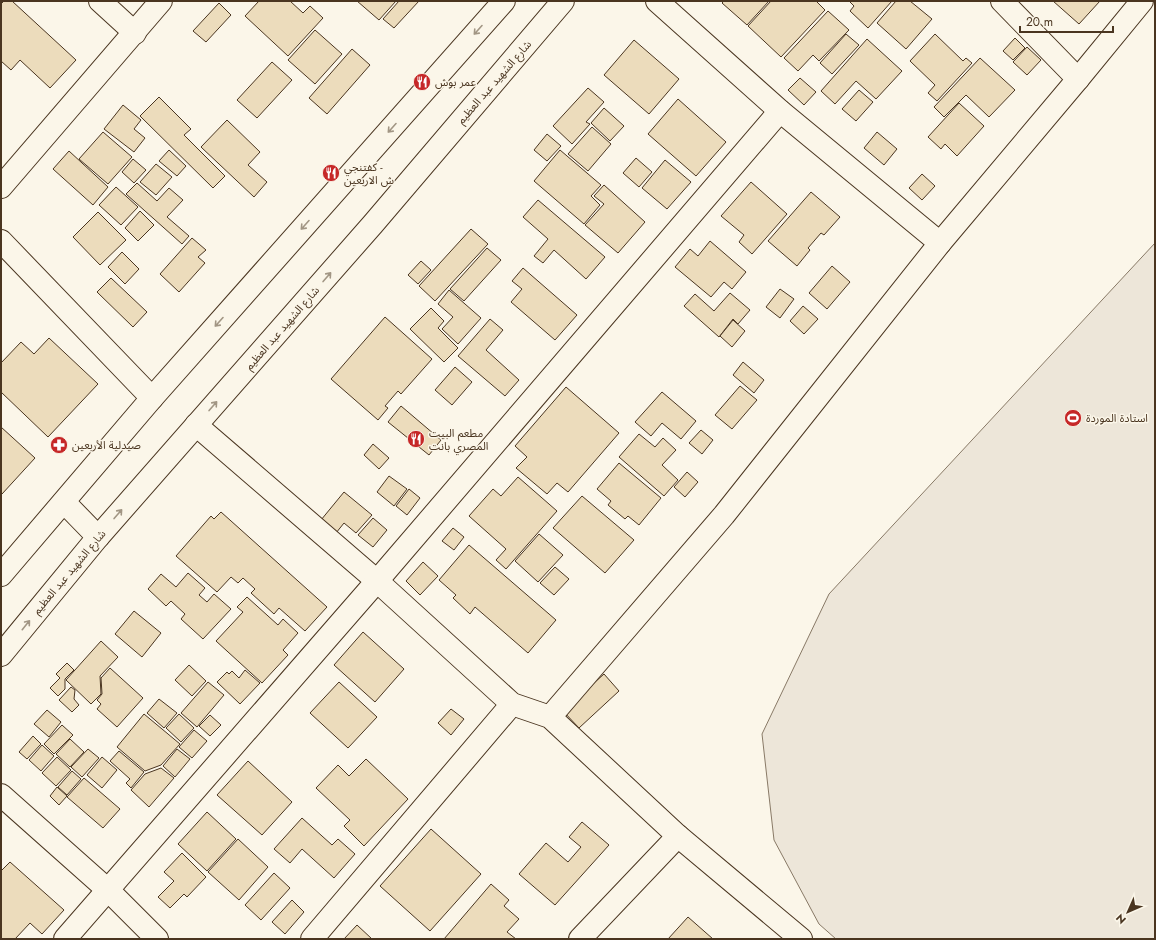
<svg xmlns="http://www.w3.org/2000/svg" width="1156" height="940" font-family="Jost,'Noto Sans Arabic',sans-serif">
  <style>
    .green { fill: #ede6d9; stroke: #887966 }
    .building { fill: #ecdcbc; stroke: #4a3520 }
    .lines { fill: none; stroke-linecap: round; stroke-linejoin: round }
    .street-casing { stroke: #4a3520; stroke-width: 24 }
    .secondary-casing { stroke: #4a3520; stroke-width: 24 }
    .street { stroke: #fbf6e9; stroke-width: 22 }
    .secondary { stroke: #fbf6e9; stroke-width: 22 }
    .oneway { stroke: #a29684 }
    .labels { text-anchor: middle; stroke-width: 3; stroke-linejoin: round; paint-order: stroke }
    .poi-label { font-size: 11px; fill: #4a3520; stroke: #fbf6e9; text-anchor: start }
    .street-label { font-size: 11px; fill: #4a3520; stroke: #fbf6e9 }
  </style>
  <rect width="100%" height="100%" fill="#fbf6e9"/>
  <path class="green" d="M1155 243V939H836L819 924 774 840 762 734 829 594Z"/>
  <g class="building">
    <path d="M4 1H12L76 60 50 88 20 60 11 70 1 61V4Z"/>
    <path d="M259 1H290L303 13 310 6 323 18 288 56 245 16Z"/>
    <path d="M357 1H396L379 20Z"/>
    <path d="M399 1H419L394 28 383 19Z"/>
    <path d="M724 1H769L747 25 722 3Z"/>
    <path d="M771 1H816L825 10 781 57 748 26Z"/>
    <path d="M849 1H892L868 28 850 11 854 6Z"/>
    <path d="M896 1H910L932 19 906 49 877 23Z"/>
    <path d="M1053 1H1100L1079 24Z"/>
    <path d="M219 3 231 15 206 42 193 31Z"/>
    <path d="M828 11 849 30 819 61 813 55 798 71 784 58Z"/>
    <path d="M315 30 342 54 315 84 288 60Z"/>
    <path d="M846 34 859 45 832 74 820 63Z"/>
    <path d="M935 34 963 61 966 58 972 63 937 101 928 93 935 85 910 61Z"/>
    <path d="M1015 38 1025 48 1013 60 1003 51Z"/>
    <path d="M867 39 902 71 876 99 856 81 835 104 821 91Z"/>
    <path d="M634 40 679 79 649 114 604 75Z"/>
    <path d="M1027 47 1041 60 1027 75 1013 62Z"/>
    <path d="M352 49 370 65 327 114 309 98Z"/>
    <path d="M980 58 1015 90 989 117 966 95 944 117 934 107Z"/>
    <path d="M272 62 292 80 257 118 237 100Z"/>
    <path d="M800 78 816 92 804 105 788 90Z"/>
    <path d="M588 88 604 102 586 122 590 124 572 144 553 126Z"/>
    <path d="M859 90 873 102 856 121 842 109Z"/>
    <path d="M159 97 191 129 184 135 225 176 213 188 140 116Z"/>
    <path d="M678 99 726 142 696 176 648 134Z"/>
    <path d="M959 103 984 126 957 156 945 144 941 149 928 137Z"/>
    <path d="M123 105 141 120 134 129 145 138 134 152 104 129Z"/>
    <path d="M604 108 624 126 610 141 591 123Z"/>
    <path d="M227 120 260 152 248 165 267 182 254 197 201 147Z"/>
    <path d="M592 127 611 144 588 171 568 154Z"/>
    <path d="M103 132 132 157 108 184 79 159Z"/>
    <path d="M877 132 897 149 884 165 864 148Z"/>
    <path d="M547 134 561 146 547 161 534 150Z"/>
    <path d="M169 150 186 166 177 176 159 161Z"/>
    <path d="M560 150 601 185 591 196 600 205 584 224 534 181Z"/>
    <path d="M69 151 108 187 93 205 53 169Z"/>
    <path d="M636 158 652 172 639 187 623 173Z"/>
    <path d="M133 159 146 170 134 183 122 172Z"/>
    <path d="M665 160 691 182 667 209 642 188Z"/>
    <path d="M156 164 172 177 156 195 140 182Z"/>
    <path d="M922 174 935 186 922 200 909 188Z"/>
    <path d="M751 182 787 214 752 254 739 242 744 235 721 216Z"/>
    <path d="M137 183 157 201 169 188 183 200 167 217 189 236 182 244 126 194Z"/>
    <path d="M604 185 645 222 618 253 585 225 604 204 594 196Z"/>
    <path d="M116 187 138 207 121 225 99 205Z"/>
    <path d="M811 192 840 217 824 235 821 233 808 248 810 250 797 266 768 241Z"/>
    <path d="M538 200 605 257 586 279 554 250 543 263 534 256 548 239 523 217Z"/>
    <path d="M140 211 154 225 138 241 125 228Z"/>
    <path d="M98 212 126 240 100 265 73 237Z"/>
    <path d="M471 229 488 244 435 301 419 286Z"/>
    <path d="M192 238 206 250 198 257 205 263 179 292 160 274Z"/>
    <path d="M710 241 746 272 732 289 724 282 711 297 675 267 690 249 698 256Z"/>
    <path d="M487 248 501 260 464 301 450 289Z"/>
    <path d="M122 252 139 269 125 284 108 267Z"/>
    <path d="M421 261 431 270 418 284 408 275Z"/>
    <path d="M832 266 850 282 827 309 809 293Z"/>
    <path d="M523 268 577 315 555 340 511 302 522 289 512 281Z"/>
    <path d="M111 278 147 312 133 327 97 292Z"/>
    <path d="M780 289 794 299 780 318 766 307Z"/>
    <path d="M449 290 481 318 458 344 442 329 453 317 438 304Z"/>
    <path d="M730 293 750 310 738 324 733 319 719 337 684 306 695 294 714 311Z"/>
    <path d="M803 306 818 319 804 334 790 321Z"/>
    <path d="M431 308 444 321 438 328 458 348 444 362 410 329Z"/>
    <path d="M385 317 432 359 401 394 398 391 385 406 388 408 378 420 331 379Z"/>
    <path d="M490 319 503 330 486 350 519 380 505 396 458 356Z"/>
    <path d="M733 320 745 331 732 347 720 336Z"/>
    <path d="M49 338 98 384 48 437 1 392V363L21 342 34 354Z"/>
    <path d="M743 362 764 380 754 393 733 375Z"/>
    <path d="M455 367 472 382 452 405 435 390Z"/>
    <path d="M740 386 757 400 732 429 715 415Z"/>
    <path d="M566 387 619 433 568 492 557 483 547 494 516 468 527 457 515 446Z"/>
    <path d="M662 392 696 421 681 439 662 423 651 436 635 422Z"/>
    <path d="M401 406 441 440 429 455 388 422Z"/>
    <path d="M1 427 35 458 2 494H1Z"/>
    <path d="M701 430 713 440 702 454 689 443Z"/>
    <path d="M639 434 655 447 663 438 676 450 662 465 678 480 664 496 619 457Z"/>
    <path d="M373 444 389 458 379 469 364 455Z"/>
    <path d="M619 463 661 498 639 525 628 516 625 519 608 505 611 501 597 489Z"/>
    <path d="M687 472 698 482 685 497 674 487Z"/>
    <path d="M389 476 407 489 394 506 377 492Z"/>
    <path d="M518 477 557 511 506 569 496 560 506 549 469 516 493 489 501 496Z"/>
    <path d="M409 489 420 498 407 515 396 506Z"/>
    <path d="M344 492 372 515 356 533 344 523 336 533 321 520Z"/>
    <path d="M582 496 634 540 605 573 553 528Z"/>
    <path d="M221 512 327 607 305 631 279 608 274 614 251 593 255 589 243 578 238 583 231 577 217 592 176 556 211 516 214 519Z"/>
    <path d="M373 518 387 530 373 547 358 535Z"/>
    <path d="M453 528 464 537 454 550 442 541Z"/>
    <path d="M539 534 563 555 538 582 515 561Z"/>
    <path d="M469 545 556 620 528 653 475 607 470 614 453 598 456 595 439 580Z"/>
    <path d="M423 562 438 576 420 595 406 581Z"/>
    <path d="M555 567 569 579 554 595 540 583Z"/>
    <path d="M188 573 205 588 199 595 207 602 214 594 231 609 203 639 181 619 185 614 171 601 166 606 148 589 161 574 176 587Z"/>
    <path d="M247 597 278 625 283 619 298 633 283 650 288 655 262 683 216 641 243 612 237 607Z"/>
    <path d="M134 611 161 633 142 657 115 634Z"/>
    <path d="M363 632 404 669 375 702 334 665Z"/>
    <path d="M101 641 118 657 100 676 101 694 91 704 66 680Z"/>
    <path d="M67 663 74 670 65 679V689L58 696 50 688 60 678 56 674Z"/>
    <path d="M189 665 206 681 192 696 175 680Z"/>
    <path d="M110 668 143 698 117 727 97 709 101 704 97 700 102 694 101 678Z"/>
    <path d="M245 670 260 683 240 704 217 682 227 672 229 674 232 671 239 678Z"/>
    <path d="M604 674 619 691 579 728 563 711Z"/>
    <path d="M208 682 224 695 197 727 181 713Z"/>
    <path d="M339 682 377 717 348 748 310 713Z"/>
    <path d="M71 687 75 690 74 699 79 705 72 712 59 700Z"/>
    <path d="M159 699 177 713 164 728 147 713Z"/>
    <path d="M451 709 464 719 451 735 438 723Z"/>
    <path d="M47 710 61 722 49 737 34 724Z"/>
    <path d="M144 714 180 744 161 765 145 771 117 747Z"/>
    <path d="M179 714 194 728 181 742 166 728Z"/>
    <path d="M210 715 221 725 210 736 199 726Z"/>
    <path d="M62 725 73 735 54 754 44 744Z"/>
    <path d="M194 730 207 741 192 758 179 747Z"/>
    <path d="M33 736 41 744 27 759 19 752Z"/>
    <path d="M70 739 84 752 70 767 56 754Z"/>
    <path d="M42 745 54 756 41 771 29 760Z"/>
    <path d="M88 749 99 758 82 777 71 767Z"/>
    <path d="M177 749 190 759 175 777 163 766Z"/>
    <path d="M119 751 144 772 131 788 126 783 130 779 110 761Z"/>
    <path d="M57 757 71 770 56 786 42 773Z"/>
    <path d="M102 757 117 770 102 788 87 775Z"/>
    <path d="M366 759 408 799 364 846 344 826 350 820 316 788 338 765 349 776Z"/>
    <path d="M248 761 292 802 262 835 217 795Z"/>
    <path d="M161 768 174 778 149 807 131 790 145 774Z"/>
    <path d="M72 771 81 779 67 795 58 787Z"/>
    <path d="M84 778 120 809 103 828 67 797Z"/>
    <path d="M57 787 67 796 59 805 50 796Z"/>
    <path d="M207 812 236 839 207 871 178 844Z"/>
    <path d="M302 818 332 845 338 839 355 854 334 878 302 849 290 863 274 849Z"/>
    <path d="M582 822 609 845 555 905 519 874 546 843 568 862 581 847 569 837Z"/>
    <path d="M431 829 481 874 430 931 380 886Z"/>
    <path d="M238 839 268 867 239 900 208 872Z"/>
    <path d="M182 853 206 877 187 897 184 894 170 908 158 897 174 881 164 872Z"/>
    <path d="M10 862 64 910 42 934 30 923 15 939H1V871Z"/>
    <path d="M274 873 290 888 261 920 245 905Z"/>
    <path d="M491 884 509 900 504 906 519 919 507 932 516 939H444Z"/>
    <path d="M292 900 304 912 285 934 272 922Z"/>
    <path d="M688 917 713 939H668Z"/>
    <path d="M357 925 372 939H344Z"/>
  </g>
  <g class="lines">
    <defs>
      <g id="street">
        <path d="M100 1 135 33"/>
        <path d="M1002 1 1078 79"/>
        <path d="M1 187 161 1"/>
        <path d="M1 241 152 398"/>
        <path d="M940 243 1078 79 1142 1"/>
        <path d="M196 425 377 581 512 704 550 717 678 836 801 939"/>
        <path d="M550 717 724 515 940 243 780 111 657 1"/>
        <path d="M1 795 109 891 157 939"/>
        <path d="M65 939 377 581 780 111"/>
        <path d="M312 939 512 704"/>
        <path d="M580 939 678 836"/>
      </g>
      <g id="secondary">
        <path d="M64 502 98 537"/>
        <path d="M1 575 152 398 504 1"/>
        <path d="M1 655 98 537 373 224 563 1"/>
      </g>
    </defs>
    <use href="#street" class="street-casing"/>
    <use href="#secondary" class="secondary-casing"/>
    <use href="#street" class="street"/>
    <use href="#secondary" class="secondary"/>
  </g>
  <defs><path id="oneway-shaft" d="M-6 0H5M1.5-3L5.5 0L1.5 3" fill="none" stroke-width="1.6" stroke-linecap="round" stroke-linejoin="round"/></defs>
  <g class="oneway">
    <use href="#oneway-shaft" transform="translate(478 30) rotate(132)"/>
    <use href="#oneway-shaft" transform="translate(392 128) rotate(132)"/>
    <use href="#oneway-shaft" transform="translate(305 225) rotate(132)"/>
    <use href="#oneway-shaft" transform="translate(327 277) rotate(-49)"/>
    <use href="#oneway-shaft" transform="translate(219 322) rotate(132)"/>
    <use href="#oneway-shaft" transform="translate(213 406) rotate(-49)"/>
    <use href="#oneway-shaft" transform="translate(118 514) rotate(-49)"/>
    <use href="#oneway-shaft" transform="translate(26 625) rotate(-51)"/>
  </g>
  <defs>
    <symbol id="restaurant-disc" viewBox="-11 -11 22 22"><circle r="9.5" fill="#c62828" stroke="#fbf6e9"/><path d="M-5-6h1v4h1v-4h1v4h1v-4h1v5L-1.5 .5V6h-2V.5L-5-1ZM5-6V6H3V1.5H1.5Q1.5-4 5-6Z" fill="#fff"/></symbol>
    <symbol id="stadium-disc" viewBox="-11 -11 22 22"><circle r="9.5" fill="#c62828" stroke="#fbf6e9"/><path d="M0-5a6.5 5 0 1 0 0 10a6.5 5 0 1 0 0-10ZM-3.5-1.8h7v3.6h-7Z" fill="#fff"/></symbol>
    <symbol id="pharmacy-disc" viewBox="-11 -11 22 22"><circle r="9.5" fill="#c62828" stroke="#fbf6e9"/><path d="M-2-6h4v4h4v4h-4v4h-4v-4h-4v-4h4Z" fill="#fff"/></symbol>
  </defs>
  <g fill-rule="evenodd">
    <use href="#restaurant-disc" x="412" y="72" width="20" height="20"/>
    <use href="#restaurant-disc" x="321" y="163" width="20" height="20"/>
    <use href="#stadium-disc" x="1063" y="408" width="20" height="20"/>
    <use href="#restaurant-disc" x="406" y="429" width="20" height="20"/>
    <use href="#pharmacy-disc" x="49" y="435" width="20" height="20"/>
  </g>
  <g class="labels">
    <g class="poi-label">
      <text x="435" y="86">عمر بوش</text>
      <text x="344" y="171">كفتنجي -<tspan x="344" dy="13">ش الاربعين</tspan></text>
      <text x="1086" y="422">استادة الموردة</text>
      <text x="429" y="437">مطعم البيت<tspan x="429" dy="13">المصري بانت</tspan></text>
      <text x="72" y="449">صيدلية الأربعين</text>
    </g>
    <g class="street-label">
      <text transform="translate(494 82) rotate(-49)" y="4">شارع الشهيد عبد العظيم</text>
      <text transform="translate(282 328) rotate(-49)" y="4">شارع الشهيد عبد العظيم</text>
      <text transform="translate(69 572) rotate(-50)" y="4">شارع الشهيد عبد العظيم</text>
    </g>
  </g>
  <rect width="1156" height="940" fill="none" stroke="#4a3520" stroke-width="4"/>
  <g transform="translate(1128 912) rotate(225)" stroke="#fbf6e9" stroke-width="3" paint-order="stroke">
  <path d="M0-3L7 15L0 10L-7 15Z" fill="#4a3520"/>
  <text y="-6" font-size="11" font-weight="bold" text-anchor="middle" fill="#4a3520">N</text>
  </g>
  <path d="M1020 26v6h93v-6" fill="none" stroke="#4a3520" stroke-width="2"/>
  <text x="1026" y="26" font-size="12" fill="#4a3520" stroke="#fbf6e9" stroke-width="3" paint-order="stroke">20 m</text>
</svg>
